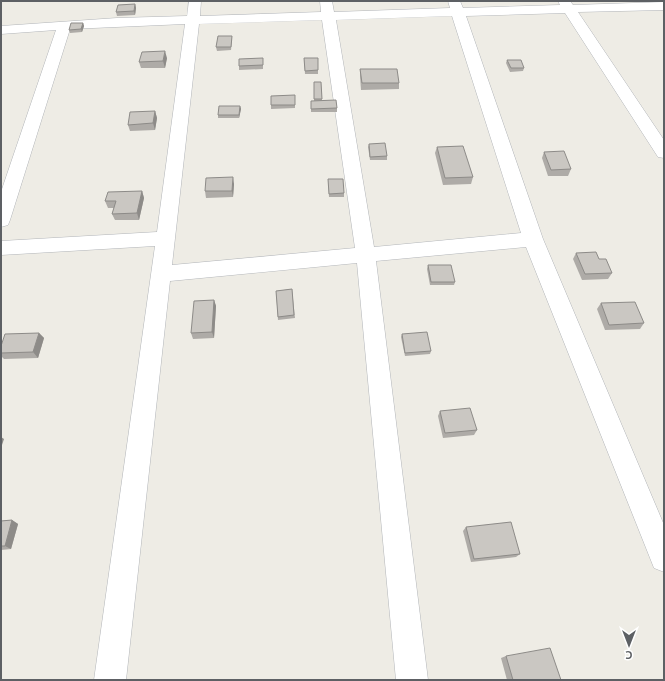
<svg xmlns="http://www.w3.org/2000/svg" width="665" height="681" font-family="Ubuntu,sans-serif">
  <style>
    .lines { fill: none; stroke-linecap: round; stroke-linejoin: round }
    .minor-casing { stroke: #b2b5b9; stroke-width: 1 }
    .minor { fill: #fff; fill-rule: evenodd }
    .wall { fill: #aeaba7 }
    .shaded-wall { fill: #8d8b88 }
    .building { fill: #cac7c2; stroke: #8d8b88 }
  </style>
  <rect width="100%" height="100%" fill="#eeece5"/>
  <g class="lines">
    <defs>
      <path id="minor" d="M189 1H201L200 16 321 12 320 1H332L334 12 450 8 448 1H460L463 8 560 5 558 1H570L573 5 664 2V10L578 12 664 140V158L658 157 565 13 466 16 543 239 664 525V572L654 568 526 247 376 261 428 680H396L357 263 170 281 126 680H94L155 246 1 255V241L157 232 185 24 70 29 10 220 8 225 1 227V192L56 30 1 34V26L117 18 187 16ZM452 16 521 233 374 247 336 20ZM322 20 355 248 172 265 199 24Z"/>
    </defs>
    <use href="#minor" class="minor-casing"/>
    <use href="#minor" class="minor"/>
  </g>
  <g class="wall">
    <path d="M135 4 136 8 135 15 117 16 116 12Z"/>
    <path d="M83 23 84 26 82 32 70 33 69 30Z"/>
    <path d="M232 36V40L231 50 217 51 216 47Z"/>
    <path d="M167 58 165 68H141L139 62Z"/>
    <path d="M263 58V69L239 70V66Z"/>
    <path d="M304 58H318V74H305Z"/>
    <path d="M507 60 524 68 523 71 510 72 506 63Z"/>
    <path d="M360 69 399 83V89L361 90 360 76Z"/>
    <path d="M321 82 322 100 337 108V112H311V101H314V99Z"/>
    <path d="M295 95V108L271 109V105Z"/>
    <path d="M240 106 241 109 239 118H218V115Z"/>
    <path d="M155 111 157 118 155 130 130 131 128 125Z"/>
    <path d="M369 144 387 156V160H370L368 147Z"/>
    <path d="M437 147 473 177 471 184 443 185 435 153Z"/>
    <path d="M544 152 571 169 568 176H548L542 158Z"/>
    <path d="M328 179 344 193V197H329Z"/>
    <path d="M234 184 233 197 206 198 205 191Z"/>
    <path d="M142 191 144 198 139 220H115L112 214 114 208H108L105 201Z"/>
    <path d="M576 253 599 259 612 273 608 279 582 280 573 259Z"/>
    <path d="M428 265 455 282 454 285H430L427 269Z"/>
    <path d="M292 289 295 318 278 320 276 291Z"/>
    <path d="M214 300 216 306 214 338 193 339 191 333Z"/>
    <path d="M601 303 644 323 640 329 605 330 597 309Z"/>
    <path d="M39 333 44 338 38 358 4 359 1 356V346Z"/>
    <path d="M402 334 431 351 430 354 405 356 401 337Z"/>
    <path d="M440 411 477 430 474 435 443 438 438 416Z"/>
    <path d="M12 520 18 524 11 549 1 550V521Z"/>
    <path d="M466 527 520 554 516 557 471 562 463 531Z"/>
    <path d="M506 656 561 680H507L501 658Z"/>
  </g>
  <g class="shaded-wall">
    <path d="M135 4 136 8 135 15 134 11Z"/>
    <path d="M83 23 84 26 82 32 81 29Z"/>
    <path d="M165 51 167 58 165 68 163 61Z"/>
    <path d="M240 106 241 109 239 118V115Z"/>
    <path d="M155 111 157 118 155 130 153 123Z"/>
    <path d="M233 177 234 184 233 197 232 191Z"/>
    <path d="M142 191 144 198 139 220 137 213Z"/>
    <path d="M214 300 216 306 214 338 212 332Z"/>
    <path d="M39 333 44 338 38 358 33 352Z"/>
    <path d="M1 437 4 439 1 448Z"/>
    <path d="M12 520 18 524 11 549 5 546Z"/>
  </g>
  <g class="building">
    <path d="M135 4 134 11 116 12 118 5Z"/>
    <path d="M71 23H83L81 29 69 30Z"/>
    <path d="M218 36H232L231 47H216Z"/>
    <path d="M165 51 163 61 139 62 142 52Z"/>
    <path d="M263 58V65L239 66V59Z"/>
    <path d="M304 58H318V70L305 71Z"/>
    <path d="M507 60H521L524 68H511Z"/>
    <path d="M360 69H397L399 83H362Z"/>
    <path d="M314 82H321L322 99H314Z"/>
    <path d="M295 95V105H271V96Z"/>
    <path d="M336 100 337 108 311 109V101Z"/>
    <path d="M219 106H240L239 115H218Z"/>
    <path d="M155 111 153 123 128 125 130 112Z"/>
    <path d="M385 143 387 156 370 157 369 144Z"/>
    <path d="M463 146 473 177 445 178 437 147Z"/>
    <path d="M564 151 571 169 551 170 544 152Z"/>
    <path d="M233 177 232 191H205L206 178Z"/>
    <path d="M328 179H343L344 193 329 194Z"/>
    <path d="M142 191 137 213 112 214 116 201H105L108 192Z"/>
    <path d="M596 252 599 259H606L612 273 585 274 576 253Z"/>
    <path d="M428 265H451L455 282H431Z"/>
    <path d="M292 289 294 315 278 317 276 291Z"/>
    <path d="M214 300 212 332 191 333 194 301Z"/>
    <path d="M635 302 644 323 609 325 601 303Z"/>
    <path d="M427 332 431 351 405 353 402 334Z"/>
    <path d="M39 333 33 352 1 353V346L5 334Z"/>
    <path d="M470 408 477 430 445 433 440 411Z"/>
    <path d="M12 520 5 546H1V521Z"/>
    <path d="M511 522 520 554 474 559 466 527Z"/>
    <path d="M550 648 561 680H513L506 656Z"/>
  </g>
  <rect width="665" height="681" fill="none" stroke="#5d6064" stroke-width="4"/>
  <g transform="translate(629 645) rotate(180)" stroke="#ffffff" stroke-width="3" paint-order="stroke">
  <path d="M0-3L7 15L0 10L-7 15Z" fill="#5d6064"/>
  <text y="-6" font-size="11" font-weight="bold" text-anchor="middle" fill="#5d6064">С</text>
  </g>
</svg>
